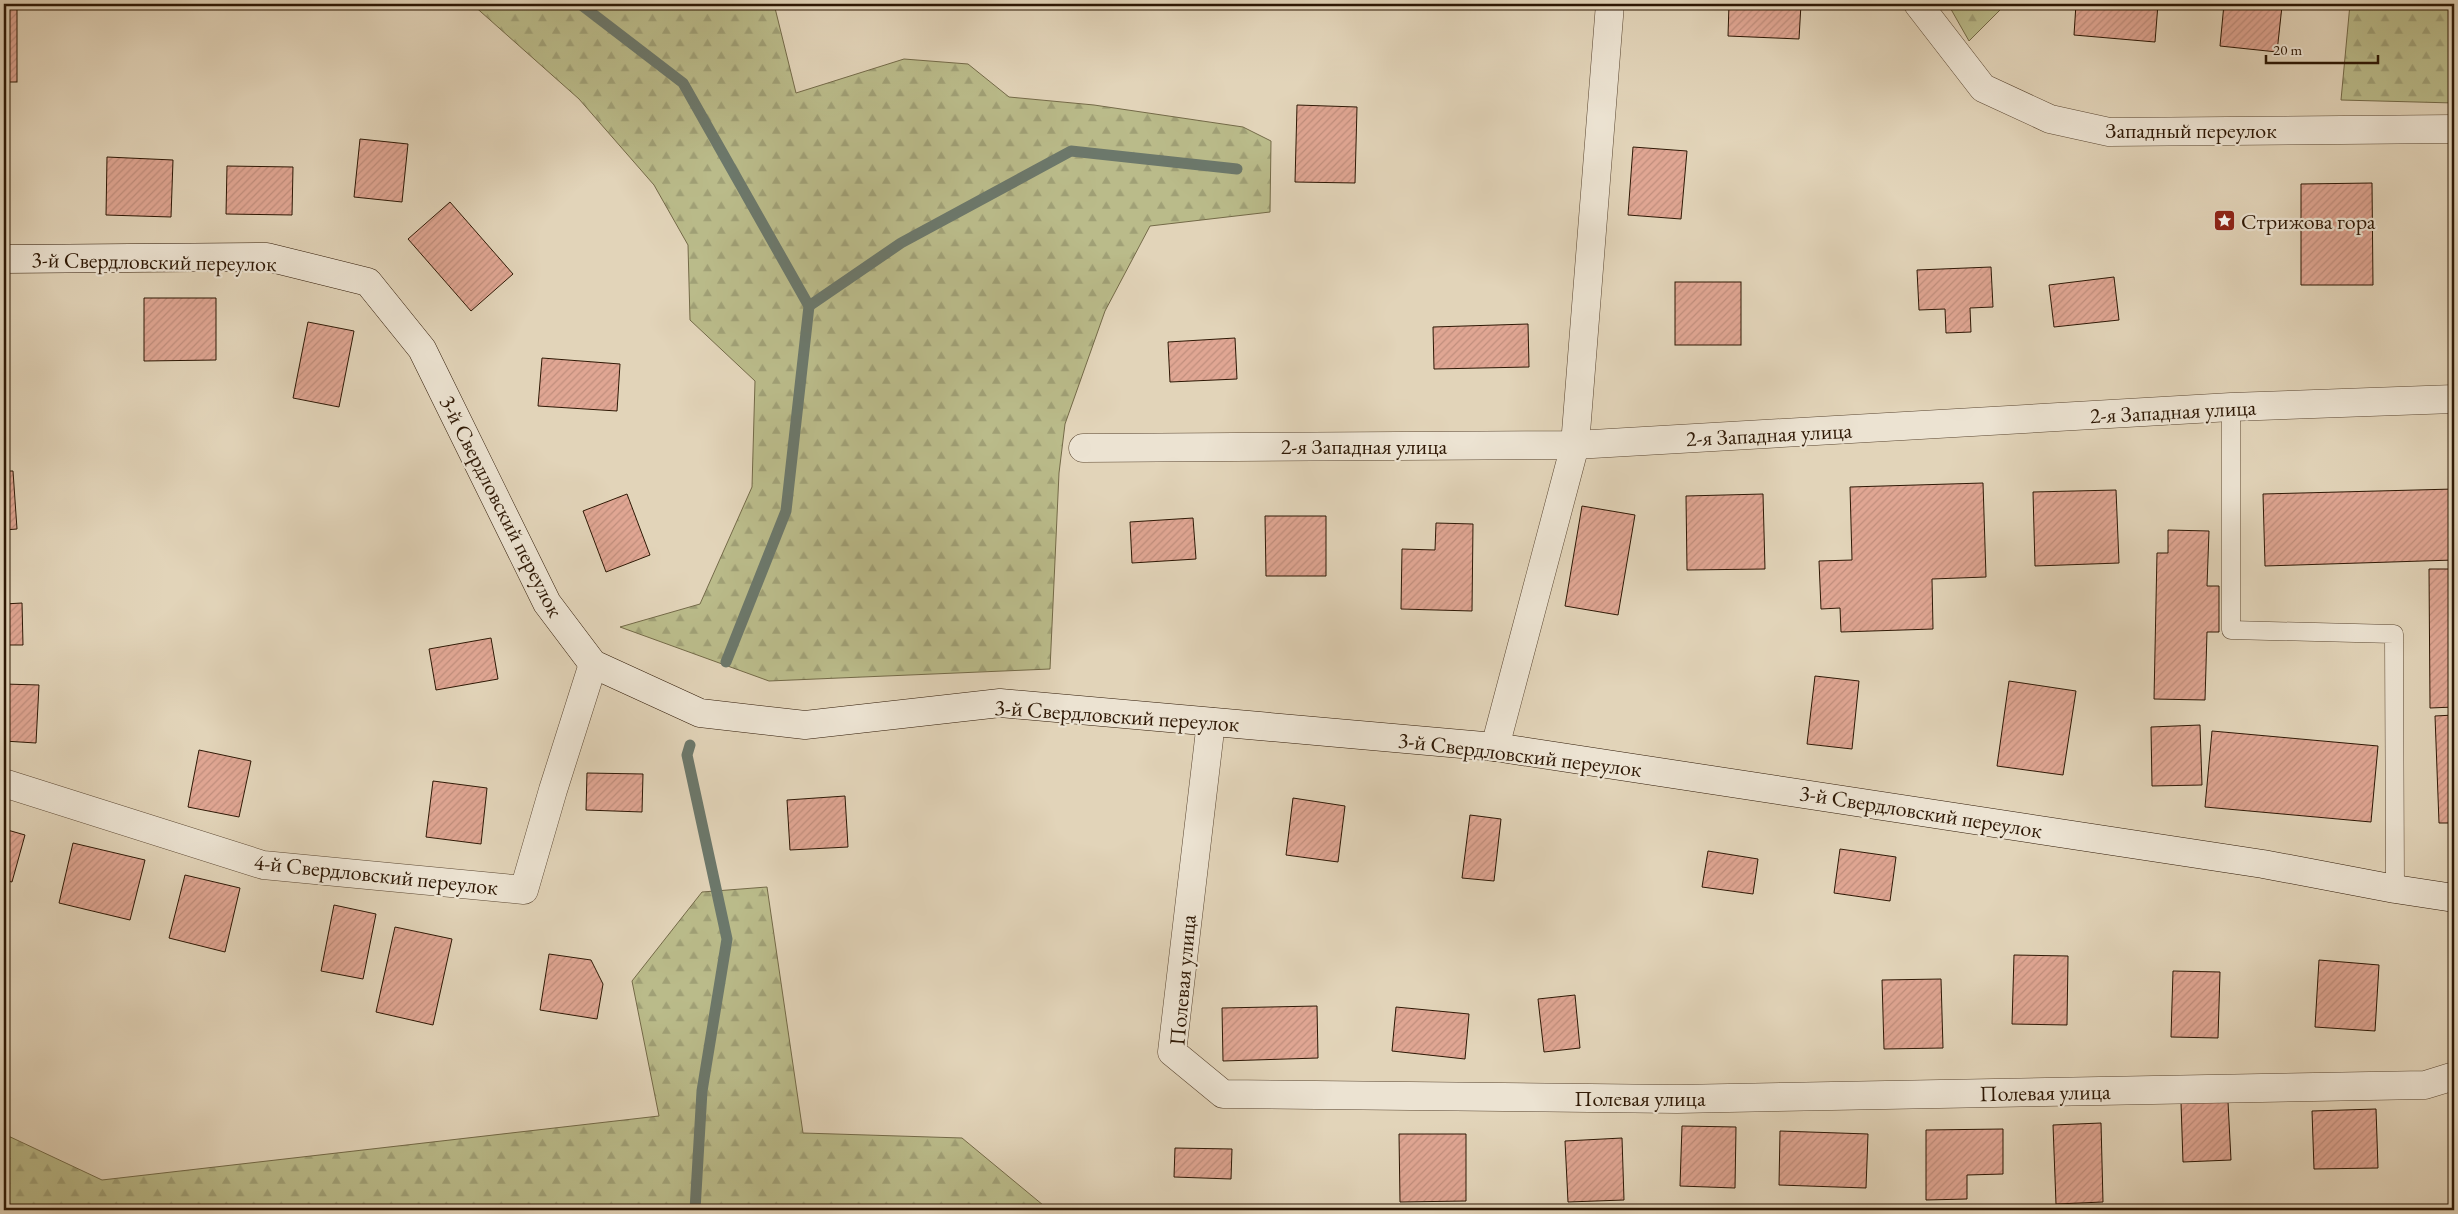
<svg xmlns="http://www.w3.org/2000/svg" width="2458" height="1214" font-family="'EB Garamond',serif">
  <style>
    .forest { fill: url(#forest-firs); stroke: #746a48 }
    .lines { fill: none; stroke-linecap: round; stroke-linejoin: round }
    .stream { stroke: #6c786b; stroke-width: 11 }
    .building { fill: url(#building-hatch); stroke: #2e1805 }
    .lane-casing { stroke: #5b4732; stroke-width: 19 }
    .street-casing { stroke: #5b4732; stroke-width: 29 }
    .secondary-casing { stroke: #2e1805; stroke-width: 29 }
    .lane { stroke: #ece3d2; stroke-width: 18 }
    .street { stroke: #ece3d2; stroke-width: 28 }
    .secondary { stroke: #ece3d2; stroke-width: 28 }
    .labels { text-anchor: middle; stroke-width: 4.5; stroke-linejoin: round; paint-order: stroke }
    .street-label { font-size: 22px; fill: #2e1805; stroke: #ece3d2 }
    .poi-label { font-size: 22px; fill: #2e1805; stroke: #ece3d2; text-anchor: start }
  </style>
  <defs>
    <pattern id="forest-firs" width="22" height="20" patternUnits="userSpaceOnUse" patternTransform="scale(1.25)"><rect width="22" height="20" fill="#babb8a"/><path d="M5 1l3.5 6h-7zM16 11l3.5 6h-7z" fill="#a0a076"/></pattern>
    <pattern id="building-hatch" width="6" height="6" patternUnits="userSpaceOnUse" patternTransform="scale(1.25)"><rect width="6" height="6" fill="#e0a693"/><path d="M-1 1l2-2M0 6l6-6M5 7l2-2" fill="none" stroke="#c08e7d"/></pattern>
  </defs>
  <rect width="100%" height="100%" fill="#e2d4b9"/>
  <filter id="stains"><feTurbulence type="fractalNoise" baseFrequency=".004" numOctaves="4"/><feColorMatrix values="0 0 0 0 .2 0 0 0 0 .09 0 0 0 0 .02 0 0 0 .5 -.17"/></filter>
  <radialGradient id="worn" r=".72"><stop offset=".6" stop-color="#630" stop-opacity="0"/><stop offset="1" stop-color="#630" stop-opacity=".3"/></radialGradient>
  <g class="forest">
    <path d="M472 4H774L796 93 904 59 968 64 1009 97 1094 105 1243 127 1271 141 1270 212 1150 226 1105 311 1065 424 1059 473 1050 669 769 681 620 627 700 604 752 487 755 381 690 320 688 245 654 185 579 99Z"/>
    <path d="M1948 4H2006L1969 41Z"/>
    <path d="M2350 4H2454V103L2341 100Z"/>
    <path d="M767 887 803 1133 962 1138 1049 1210H4V1134L102 1180 659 1116 632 981 702 892Z"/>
  </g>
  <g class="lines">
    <g class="stream">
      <path d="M580 4 683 83 809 306 786 511 726 662"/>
      <path d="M809 306 901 243 1071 151 1237 169"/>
      <path d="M690 745 687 755 727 939 702 1091 695 1210"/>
    </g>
  </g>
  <g class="building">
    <rect x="4" y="4" width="13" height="78"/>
    <path d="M1729 4H1801L1799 39 1728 36Z"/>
    <path d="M2076 4H2158L2155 42 2074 35Z"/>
    <path d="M2224 4 2282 6 2277 52 2220 46Z"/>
    <path d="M1297 105 1357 107 1355 183 1295 182Z"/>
    <path d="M360 139 408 144 402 202 354 197Z"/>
    <path d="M1633 147 1687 151 1681 219 1628 215Z"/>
    <path d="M107 157 173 160 171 217 106 215Z"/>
    <path d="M227 166 293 167 292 215 226 214Z"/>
    <path d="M2372 183 2373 285H2301V184Z"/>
    <path d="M450 202 513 274 471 311 408 239Z"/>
    <path d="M1991 267 1993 307 1970 308 1971 332 1946 333 1945 309 1919 310 1917 270Z"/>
    <path d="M2114 277 2119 320 2054 327 2049 285Z"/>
    <rect x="1675" y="282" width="66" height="63"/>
    <path d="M144 298H216V360L144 361Z"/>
    <path d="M308 322 354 331 339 407 293 398Z"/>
    <path d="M1528 324 1529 367 1434 369 1433 327Z"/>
    <path d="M1235 338 1237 379 1170 382 1168 342Z"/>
    <path d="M542 358 620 364 617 411 538 406Z"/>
    <path d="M4 471H13L17 529 4 530Z"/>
    <path d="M1983 483 1986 577 1932 579 1933 629 1841 632 1840 608 1821 609 1819 561 1852 560 1850 487Z"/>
    <path d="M2454 489V560L2265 566 2263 494Z"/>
    <path d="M2116 490 2119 563 2035 566 2033 492Z"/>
    <path d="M627 494 650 555 606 572 583 511Z"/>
    <path d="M1763 494 1765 569 1687 570 1686 496Z"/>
    <path d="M1582 506 1635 515 1618 615 1565 606Z"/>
    <path d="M1265 516H1326V576H1266Z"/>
    <path d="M1193 518 1196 559 1132 563 1130 522Z"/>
    <path d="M1436 523 1473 524 1472 611 1401 609 1402 549 1435 550Z"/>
    <path d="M2168 530 2209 531 2207 586H2219V632H2207L2205 700 2154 699 2157 553H2168Z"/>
    <path d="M2429 569H2454V707L2430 708Z"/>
    <path d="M22 603 23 645H4V604Z"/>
    <path d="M491 638 498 679 436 690 429 649Z"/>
    <path d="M1815 676 1859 681 1852 749 1807 744Z"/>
    <path d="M2009 681 2076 691 2063 775 1997 766Z"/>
    <path d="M4 684 39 685 36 743 4 741Z"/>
    <path d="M2454 715V823H2439L2435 716Z"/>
    <path d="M2200 725 2202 785 2152 786 2151 727Z"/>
    <path d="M2212 731 2378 746 2371 822 2205 807Z"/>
    <path d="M199 750 251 761 239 817 188 807Z"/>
    <path d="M587 773 643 774 642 812 586 810Z"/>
    <path d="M433 781 487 788 481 844 426 837Z"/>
    <path d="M845 796 848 847 790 850 787 800Z"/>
    <path d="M1293 798 1345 806 1338 862 1286 855Z"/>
    <path d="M1470 815 1501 819 1494 881 1462 878Z"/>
    <path d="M4 829 25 835 12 882 4 880Z"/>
    <path d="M73 843 145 860 130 920 59 903Z"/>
    <path d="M1840 849 1896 857 1890 901 1834 893Z"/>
    <path d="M1708 851 1758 859 1753 894 1702 887Z"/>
    <path d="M185 875 240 888 225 952 169 938Z"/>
    <path d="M334 905 376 914 363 979 321 971Z"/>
    <path d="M395 927 452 939 433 1025 376 1012Z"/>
    <path d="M549 954 591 960 603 984 597 1019 540 1010Z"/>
    <path d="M2014 955 2068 956 2067 1025 2012 1024Z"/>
    <path d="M2319 960 2379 965 2375 1031 2315 1027Z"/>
    <path d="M2173 971 2220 972 2218 1038 2171 1037Z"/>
    <path d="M1941 979 1943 1048 1884 1049 1882 980Z"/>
    <path d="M1575 995 1580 1048 1544 1052 1538 999Z"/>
    <path d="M1317 1006 1318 1058 1223 1061 1222 1008Z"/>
    <path d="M1396 1007 1469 1014 1465 1059 1392 1051Z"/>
    <path d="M2228 1102 2231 1160 2183 1162 2181 1103Z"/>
    <path d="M2376 1109 2378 1168 2314 1169 2312 1111Z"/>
    <path d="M2101 1123 2103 1202 2056 1204 2053 1125Z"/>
    <path d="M1682 1126 1736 1127 1735 1188 1680 1186Z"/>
    <path d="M2003 1129V1174L1967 1175V1199L1926 1200V1130Z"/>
    <path d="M1780 1131 1868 1134 1866 1188 1779 1185Z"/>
    <path d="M1399 1134H1466V1201L1400 1202Z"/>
    <path d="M1622 1138 1624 1200 1568 1202 1565 1141Z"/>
    <path d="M1175 1148 1232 1149 1231 1179 1174 1177Z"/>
  </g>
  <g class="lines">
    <defs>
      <path id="lane" d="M2231 407V630L2394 634 2395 889"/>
      <g id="street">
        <path d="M1918 4 1983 88 2050 119 2109 132 2454 129"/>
        <path d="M1083 448 1575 445 2231 407 2454 399"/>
        <path d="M1211 722 1172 1052 1223 1094 1677 1099 2425 1085 2454 1076"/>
        <path d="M1495 747 1575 445 1610 4"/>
        <path d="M4 783 263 865 524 890 553 790 593 664"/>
      </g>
      <path id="secondary" d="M4 259 267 257 368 282 422 349 547 603 593 664 700 713 805 725 1000 703 1495 747 2263 864 2395 889 2454 898"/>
    </defs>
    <use href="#lane" class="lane-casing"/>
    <use href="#street" class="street-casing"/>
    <use href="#secondary" class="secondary-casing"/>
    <use href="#lane" class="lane"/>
    <use href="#street" class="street"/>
    <use href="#secondary" class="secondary"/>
  </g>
  <defs>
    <symbol id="sight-square" viewBox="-11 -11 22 22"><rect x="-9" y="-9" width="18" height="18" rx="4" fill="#8f2418" stroke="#ece3d2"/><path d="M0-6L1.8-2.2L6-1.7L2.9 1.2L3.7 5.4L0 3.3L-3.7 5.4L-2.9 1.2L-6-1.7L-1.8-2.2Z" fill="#fff"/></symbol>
  </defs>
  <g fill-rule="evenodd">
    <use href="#sight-square" x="2212" y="208" width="25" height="25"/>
  </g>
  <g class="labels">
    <g class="street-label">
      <text x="2191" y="138">Западный переулок</text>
      <text transform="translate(154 261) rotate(1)" y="8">3-й Свердловский переулок</text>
      <text transform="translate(2173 411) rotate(-3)" y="8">2-я Западная улица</text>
      <text transform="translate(1769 434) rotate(-3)" y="8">2-я Западная улица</text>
      <text x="1364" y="454">2-я Западная улица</text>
      <text transform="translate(502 506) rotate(63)" y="8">3-й Свердловский переулок</text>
      <text transform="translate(1117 715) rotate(4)" y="8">3-й Свердловский переулок</text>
      <text transform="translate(1520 754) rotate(7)" y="8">3-й Свердловский переулок</text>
      <text transform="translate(1921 811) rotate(9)" y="8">3-й Свердловский переулок</text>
      <text transform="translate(376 874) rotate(6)" y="8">4-й Свердловский переулок</text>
      <text transform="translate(1182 980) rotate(-85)" y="8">Полевая улица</text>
      <text transform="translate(2045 1092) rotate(-1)" y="8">Полевая улица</text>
      <text x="1640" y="1106">Полевая улица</text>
    </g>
    <g class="poi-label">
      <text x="2241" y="229">Стрижова гора</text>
    </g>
  </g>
  <rect width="2458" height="1214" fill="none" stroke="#e2d4b9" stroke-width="20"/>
  <rect x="5" y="5" width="2448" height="1204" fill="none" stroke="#2e1805" stroke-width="2.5"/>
  <rect x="10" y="10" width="2438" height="1194" fill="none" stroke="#2e1805"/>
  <path d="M2266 55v8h112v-8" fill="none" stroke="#2e1805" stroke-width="2.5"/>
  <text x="2273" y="55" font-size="15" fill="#2e1805" stroke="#ece3d2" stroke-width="4" paint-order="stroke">20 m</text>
  <rect width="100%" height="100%" filter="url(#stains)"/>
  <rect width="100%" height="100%" fill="url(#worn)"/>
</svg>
